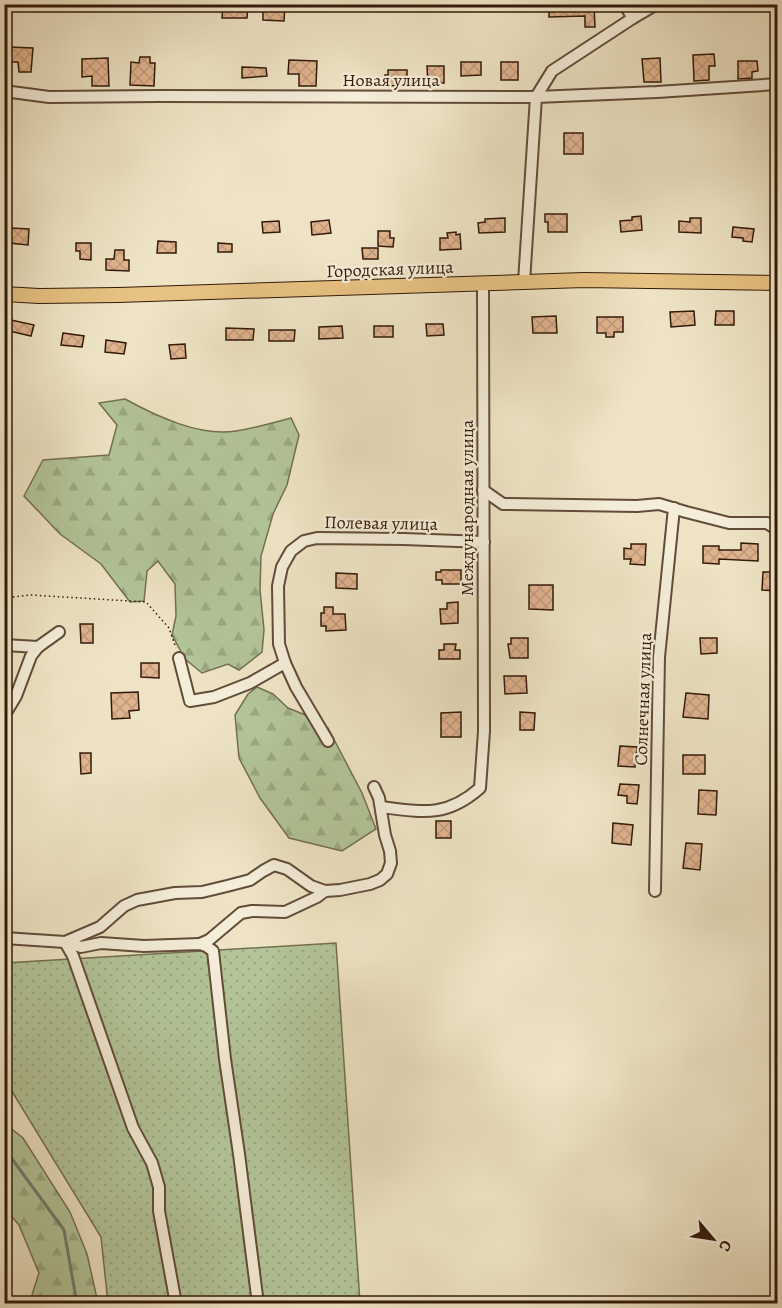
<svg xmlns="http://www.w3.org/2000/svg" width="782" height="1308" font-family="Alegreya,serif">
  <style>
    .forest { fill: url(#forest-firs); stroke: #737052; stroke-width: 1.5 }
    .garden { fill: url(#garden-dots); stroke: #737052; stroke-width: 1.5 }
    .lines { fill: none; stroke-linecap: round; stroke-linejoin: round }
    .stream { stroke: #717c73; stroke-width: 3 }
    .building { fill: url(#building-cross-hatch); stroke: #331a0a; stroke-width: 1.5 }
    .minor-casing { stroke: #624c39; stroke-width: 14 }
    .major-casing { stroke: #331a0a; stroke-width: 16 }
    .path { stroke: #331a0a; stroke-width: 1.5; stroke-dasharray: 1.5 3; stroke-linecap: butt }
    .minor { stroke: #f4edd9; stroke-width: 10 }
    .major { stroke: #e7c282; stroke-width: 14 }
    .labels { text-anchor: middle; stroke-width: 4.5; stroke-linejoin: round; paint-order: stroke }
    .street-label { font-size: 18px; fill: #331a0a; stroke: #f4edd9 }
  </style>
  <defs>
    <pattern id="forest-firs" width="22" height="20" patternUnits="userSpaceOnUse" patternTransform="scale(1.5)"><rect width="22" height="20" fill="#b3c599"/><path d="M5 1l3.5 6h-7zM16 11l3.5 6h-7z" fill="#9aa982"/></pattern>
    <pattern id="garden-dots" width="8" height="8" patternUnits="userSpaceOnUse" patternTransform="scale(1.5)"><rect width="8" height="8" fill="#b3c599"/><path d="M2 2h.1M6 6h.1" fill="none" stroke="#9aa982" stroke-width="1.8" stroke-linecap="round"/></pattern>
    <pattern id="building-cross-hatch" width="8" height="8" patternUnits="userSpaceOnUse" patternTransform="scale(1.5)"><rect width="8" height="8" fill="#e0b48f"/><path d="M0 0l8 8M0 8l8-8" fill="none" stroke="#c19a7a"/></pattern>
  </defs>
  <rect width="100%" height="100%" fill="#eee4c5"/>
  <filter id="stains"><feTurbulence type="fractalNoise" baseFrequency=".00333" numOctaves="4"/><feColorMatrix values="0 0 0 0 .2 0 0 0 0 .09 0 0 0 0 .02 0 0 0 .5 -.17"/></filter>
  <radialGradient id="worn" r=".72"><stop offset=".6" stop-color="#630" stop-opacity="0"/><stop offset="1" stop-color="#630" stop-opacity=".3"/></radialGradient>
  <g class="forest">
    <path d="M125 399C156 416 200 437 236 431 254 428 273 423 291 418L299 435 287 485 273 514 261 556 260 590 264 630 262 652 239 670 228 664 202 673 185 659 172 635 176 616 175 584 158 561 147 571 144 601 130 602 101 564 60 534 24 496 43 460 109 455 117 425 99 403Z"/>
    <path d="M257 687 273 694 288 708 308 716 328 728 362 793 376 829 342 851 289 838 260 798 239 758 235 715 248 694Z"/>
    <path d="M4 1123 23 1138 70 1212 87 1254 98 1303H37L32 1295 39 1273 19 1225 5 1209Z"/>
  </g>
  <path class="garden" d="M336 943 360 1303H108L101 1237 5 1080V963Z"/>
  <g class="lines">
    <path class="stream" d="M4 1148 64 1230 77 1304"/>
  </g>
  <g class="building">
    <path d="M223 4H248L247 18H222Z"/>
    <path d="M263 4H285L284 21 263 20Z"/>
    <path d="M549 4H594L595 27H585V16L549 17Z"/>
    <path d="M8 47 33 48 31 72H19L18 62H8Z"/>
    <path d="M714 54 715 66H709V80L694 81 693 55Z"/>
    <path d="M140 57H150V63H155L154 86 130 85 131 62 139 63Z"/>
    <path d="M108 58 109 86H92V76L82 77V59Z"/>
    <path d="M660 58 661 82H644L642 59Z"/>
    <path d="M289 60 317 61 316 86H299V74H288Z"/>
    <path d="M738 61H757L758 71 752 72V78L738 79Z"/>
    <path d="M461 62H481V75L461 76Z"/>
    <rect x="501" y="62" width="17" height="18"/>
    <path d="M427 66H444V83L428 84Z"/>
    <path d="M242 67 266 68 267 76 242 78Z"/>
    <path d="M388 70H407V85L388 86V83H385V75H388Z"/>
    <rect x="564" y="133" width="19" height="21"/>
    <path d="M545 214H567V232H548V222H545Z"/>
    <path d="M641 216 642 230 621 232 620 221 632 220V217Z"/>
    <path d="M505 218V232L479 233 478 223 485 222V219Z"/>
    <path d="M690 218H701V233L679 232V221L690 222Z"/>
    <path d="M329 220 331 233 312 235 311 222Z"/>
    <path d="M279 221 280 232 263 233 262 222Z"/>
    <path d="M733 227 754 229 752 242 743 241V238L732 237Z"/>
    <path d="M10 228 29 229 28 245 9 243Z"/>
    <path d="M378 231H390V238H394L393 247 378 246Z"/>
    <path d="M456 232V235L460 234 461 249 440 250V238H448L447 233Z"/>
    <path d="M158 241 176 242V253H157Z"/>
    <path d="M76 243H91V260L80 259V251H76Z"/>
    <path d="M218 243 232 244V252H218Z"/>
    <path d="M362 248H378V259H363Z"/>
    <path d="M115 250H124V260H129V271L106 270V259H114Z"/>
    <path d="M694 311 695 325 671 327 670 312Z"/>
    <path d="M716 311H734V325H715Z"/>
    <path d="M556 316 557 333H533L532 317Z"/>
    <path d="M597 317H623V332H614V337H606V333H597Z"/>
    <path d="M11 320 34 325 31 336 9 331Z"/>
    <path d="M426 324H443L444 335 427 336Z"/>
    <path d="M342 326 343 338 319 339V327Z"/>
    <rect x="374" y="326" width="19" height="11"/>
    <path d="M226 328 254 329 253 340H226Z"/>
    <path d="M269 330H295L294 341H269Z"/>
    <path d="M63 333 84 336 82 347 61 345Z"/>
    <path d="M106 340 126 343 124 354 105 352Z"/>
    <path d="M185 344 186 358 171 359 169 345Z"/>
    <path d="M741 543 758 544V561L719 559V564L703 563V546H719V550H741Z"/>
    <path d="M631 544H646L645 565 630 564 631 559H624V548L631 549Z"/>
    <path d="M441 570H461V584H442V580H436V572H441Z"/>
    <path d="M763 572H777V591L762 590Z"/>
    <path d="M336 573 357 574V589L336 588Z"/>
    <path d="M529 585H553V610L529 609Z"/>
    <path d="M458 602V623L441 624 440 609H447V603Z"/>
    <path d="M324 607H333V614H345L346 630 326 631V626H321V613H324Z"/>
    <path d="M80 624H93V643H81Z"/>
    <path d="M511 638H528V658H510L508 644H511Z"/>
    <path d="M700 638H717V653L701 654Z"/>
    <path d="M444 644H456L455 650H460V659H439V650H444Z"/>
    <path d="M141 663H159V678L141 677Z"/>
    <path d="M504 676H526L527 693 505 694Z"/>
    <path d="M138 692 139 710 129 711 130 718 112 719 111 693Z"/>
    <path d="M686 693 709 695 708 719 683 717Z"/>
    <path d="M461 712V737H441V713Z"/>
    <path d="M520 712 535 713 534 730H520Z"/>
    <path d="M620 746 637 747 635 767 618 766Z"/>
    <path d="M80 753H91V773L81 774Z"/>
    <rect x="683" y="755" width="22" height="19"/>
    <path d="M620 784 639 785 637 804 627 803V796L618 795Z"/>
    <path d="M699 790 717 791 716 815 698 814Z"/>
    <rect x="436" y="821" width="15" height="17"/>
    <path d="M613 823 633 825 631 845 612 843Z"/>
    <path d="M686 843 702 844 700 870 683 868Z"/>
  </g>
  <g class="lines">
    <defs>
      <g id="minor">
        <path d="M624 4 633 18"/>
        <path d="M4 91 49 97 159 96 536 97 657 92 778 84"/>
        <path d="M524 282 536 97 552 71 633 18 657 4"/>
        <path d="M483 490 503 504 637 506 659 504 686 512 729 523H767L778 530"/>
        <path d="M4 645 38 647 59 632"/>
        <path d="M179 658 190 701 214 697 250 683 285 663 279 644 278 586 282 567 291 551 304 541 317 538 404 539 484 542"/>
        <path d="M285 663 296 687 328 741"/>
        <path d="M4 716 16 696 31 656 38 647"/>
        <path d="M381 807C422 812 446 818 480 788L484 731 483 284"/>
        <path d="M655 891 659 657 674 508"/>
        <path d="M4 938 65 942 81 947 101 943 144 946 200 944 206 946 213 951 225 1059 239 1154 258 1304"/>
        <path d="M200 944 209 940 241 913 252 911 285 912 317 897 325 891 340 890 370 884 380 880 387 874 391 863 390 851 385 835 379 798 374 787"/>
        <path d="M176 1304 159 1211V1187L152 1163 133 1128 73 956 65 942 100 927 124 906 137 900 175 893 202 892 227 886 250 880 263 871 274 865 287 869 311 886 325 891"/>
      </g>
      <path id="major" d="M4 294 39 296 118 295 584 280 778 283"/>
    </defs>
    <use href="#minor" class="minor-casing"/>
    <use href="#major" class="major-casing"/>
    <path class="path" d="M4 598 31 595 146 602 169 628 176 648"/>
    <use href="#minor" class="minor"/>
    <use href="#major" class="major"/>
  </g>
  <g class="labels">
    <g class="street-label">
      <text x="391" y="86">Новая улица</text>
      <text transform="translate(390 269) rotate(-2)" y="6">Городская улица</text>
      <text transform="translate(467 508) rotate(-90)" y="6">Международная улица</text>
      <text transform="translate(381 523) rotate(1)" y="6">Полевая улица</text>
      <text transform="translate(643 699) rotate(-88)" y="6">Солнечная улица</text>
    </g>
  </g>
  <rect width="782" height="1308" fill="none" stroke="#eee4c5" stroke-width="24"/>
  <rect x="6" y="6" width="770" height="1296" fill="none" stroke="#331a0a" stroke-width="3"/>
  <rect x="12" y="12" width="758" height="1284" fill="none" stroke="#331a0a" stroke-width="1.5"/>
  <g transform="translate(713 1239) rotate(119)" stroke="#f4edd9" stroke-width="4.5" paint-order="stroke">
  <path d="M0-4.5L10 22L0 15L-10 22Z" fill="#331a0a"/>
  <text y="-9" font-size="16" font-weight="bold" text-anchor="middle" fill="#331a0a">С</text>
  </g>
  <rect width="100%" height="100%" filter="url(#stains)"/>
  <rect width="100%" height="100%" fill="url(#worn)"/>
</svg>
